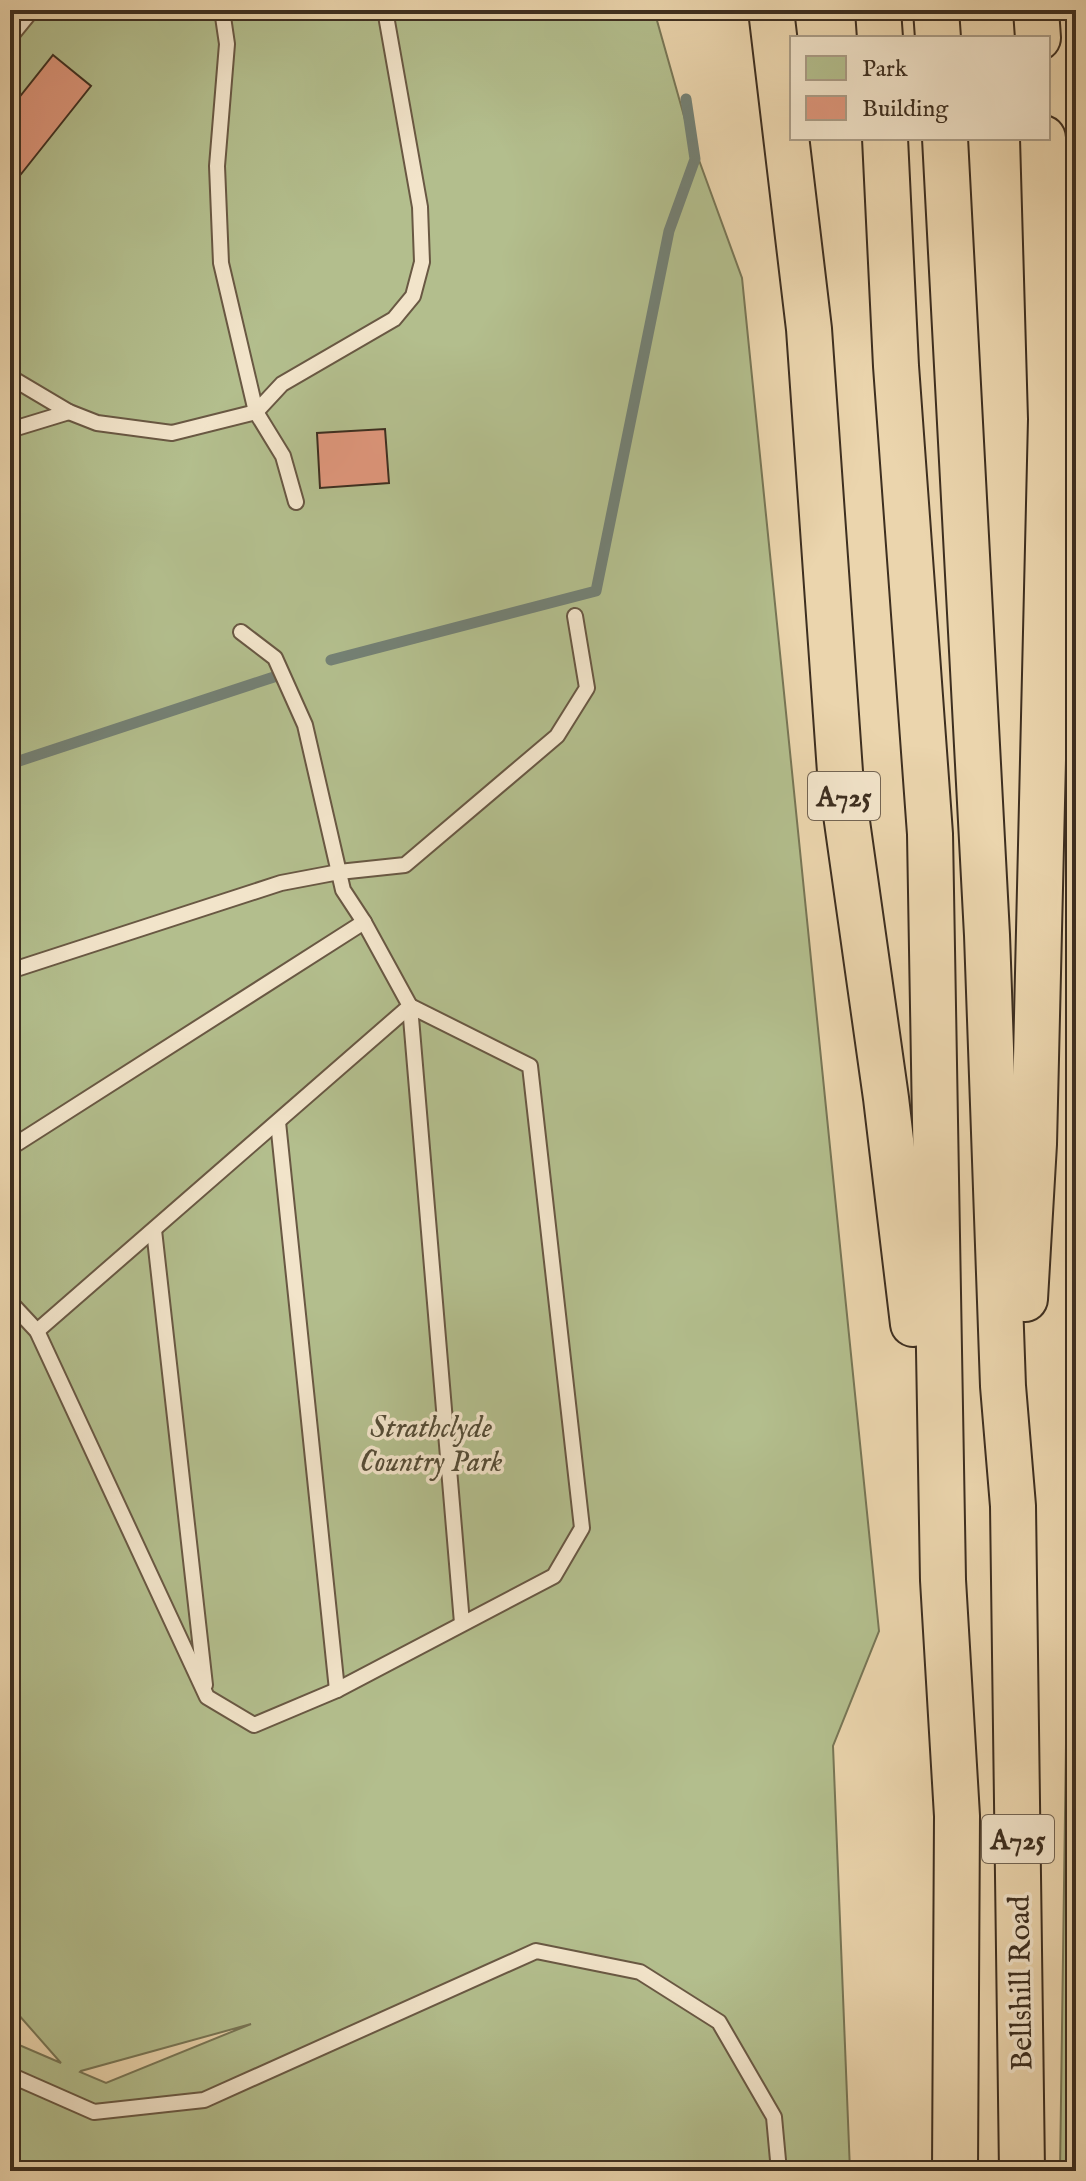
<svg xmlns="http://www.w3.org/2000/svg" width="1086" height="2181" font-family="'IM FELL English',serif">
  <style>
    .green { fill: #b3be8d; stroke: #787656; stroke-width: 2; fill-rule: evenodd }
    .lines { fill: none; stroke-linecap: round; stroke-linejoin: round }
    .stream { stroke: #748175; stroke-width: 11 }
    .building { fill: #de967b; stroke: #3e2f20; stroke-width: 2 }
    .service-casing { stroke: #695843; stroke-width: 18 }
    .trunk-casing { stroke: #3e2f20; stroke-width: 48 }
    .service { stroke: #f2e4ca; stroke-width: 14 }
    .trunk { stroke: #ebd5ad; stroke-width: 44 }
    .labels { text-anchor: middle; stroke-width: 7; stroke-linejoin: round; paint-order: stroke }
    .shield { fill: #f2e4ca; stroke: #746553; stroke-width: 2 }
    .shield-label { font-size: 28px; font-weight: bold; fill: #3e2f20 }
    .park-label { font-size: 30px; font-style: italic; fill: #554c36; stroke: #f2e4ca }
    .street-label { font-size: 30px; fill: #3e2f20; stroke: #f2e4ca }
  </style>
  <rect width="100%" height="100%" fill="#ebd5ad"/>
  <filter id="stains"><feTurbulence type="fractalNoise" baseFrequency=".0025" numOctaves="4"/><feColorMatrix values="0 0 0 0 .2 0 0 0 0 .09 0 0 0 0 .02 0 0 0 .5 -.17"/></filter>
  <radialGradient id="worn" r=".72"><stop offset=".6" stop-color="#630" stop-opacity="0"/><stop offset="1" stop-color="#630" stop-opacity=".3"/></radialGradient>
  <g class="green">
    <path d="M10 10H654L688 130 742 278 879 1631 833 1746 850 2171H10V2041L61 2063 10 2005ZM251 2024 106 2083 80 2072 81 2071Z"/>
    <path d="M1076 1595V2171H1060L1068 1602Z"/>
  </g>
  <g class="lines">
    <g class="stream">
      <path d="M1067 443 1076 465"/>
      <path d="M331 660 596 591 669 231 695 159 686 99"/>
      <path d="M10 764 280 675"/>
    </g>
  </g>
  <g class="building">
    <path d="M53 55 91 86 10 188V109Z"/>
    <path d="M385 429 389 483 320 488 317 433Z"/>
  </g>
  <g class="lines">
    <defs>
      <g id="service">
        <path d="M222 10 227 44 217 166 221 263 256 412 283 456 296 502"/>
        <path d="M10 37 32 10"/>
        <path d="M10 377 69 412 97 423 172 433 256 412 282 384 394 319 413 296 422 262 420 207 385 10"/>
        <path d="M10 430 69 412"/>
        <path d="M10 971 281 883 339 872 405 865 557 736 587 688 575 616"/>
        <path d="M410 1006 462 1623"/>
        <path d="M278 1122 337 1690"/>
        <path d="M10 1148 364 922"/>
        <path d="M154 1230 205 1685"/>
        <path d="M10 1302 37 1331 207 1697 254 1725 337 1690 554 1576 582 1528 530 1066 410 1006"/>
        <path d="M37 1331 410 1006 364 922 343 890 305 725 275 658 241 632"/>
        <path d="M10 2075 94 2112 204 2100 536 1951 640 1972 719 2022 774 2117 779 2171"/>
      </g>
      <g id="trunk">
        <path d="M771 10 809 329 840 772 886 1098 913 1324"/>
        <path d="M878 10 880 38"/>
        <path d="M936 10 938 38"/>
        <path d="M1036 10 1038 38"/>
        <path d="M885 138 896 366 930 834 943 1580 957 1816 955 2171"/>
        <path d="M945 138 987 935 1003 1386 1013 1506 1022 2171"/>
        <path d="M1025 1299 1034 1144 1051 419 1043 138"/>
      </g>
    </defs>
    <use href="#service" class="service-casing"/>
    <use href="#trunk" class="trunk-casing"/>
    <use href="#service" class="service"/>
    <use href="#trunk" class="trunk"/>
  </g>
  <g class="labels">
    <g class="shield">
      <rect x="808" y="772" width="72" height="48" rx="6"/>
      <rect x="982" y="1815" width="72" height="48" rx="6"/>
    </g>
    <g class="shield-label">
      <text x="844" y="806">A725</text>
      <text x="1018" y="1849">A725</text>
    </g>
    <g class="park-label">
      <text x="431" y="1437">Strathclyde<tspan x="431" dy="34">Country Park</tspan></text>
    </g>
    <g class="street-label">
      <text transform="translate(1020 1983) rotate(-91)" y="10">Bellshill Road</text>
    </g>
  </g>
  <rect width="1086" height="2181" fill="none" stroke="#ebd5ad" stroke-width="40"/>
  <rect x="12" y="12" width="1062" height="2157" fill="none" stroke="#3e2f20" stroke-width="4"/>
  <rect x="20" y="20" width="1046" height="2141" fill="none" stroke="#3e2f20" stroke-width="2"/>
  <rect x="790" y="36" width="260" height="104" fill="#f2e4ca" stroke="#aa9c86" stroke-width="2"/>
  <rect x="806" y="56" width="40" height="24" fill="#b3be8d" stroke="#aa9c86" stroke-width="2"/>
  <text x="862" y="76" font-size="24" fill="#3e2f20">Park</text>
  <rect x="806" y="96" width="40" height="24" fill="#de967b" stroke="#aa9c86" stroke-width="2"/>
  <text x="862" y="116" font-size="24" fill="#3e2f20">Building</text>
  <rect width="100%" height="100%" filter="url(#stains)"/>
  <rect width="100%" height="100%" fill="url(#worn)"/>
</svg>
